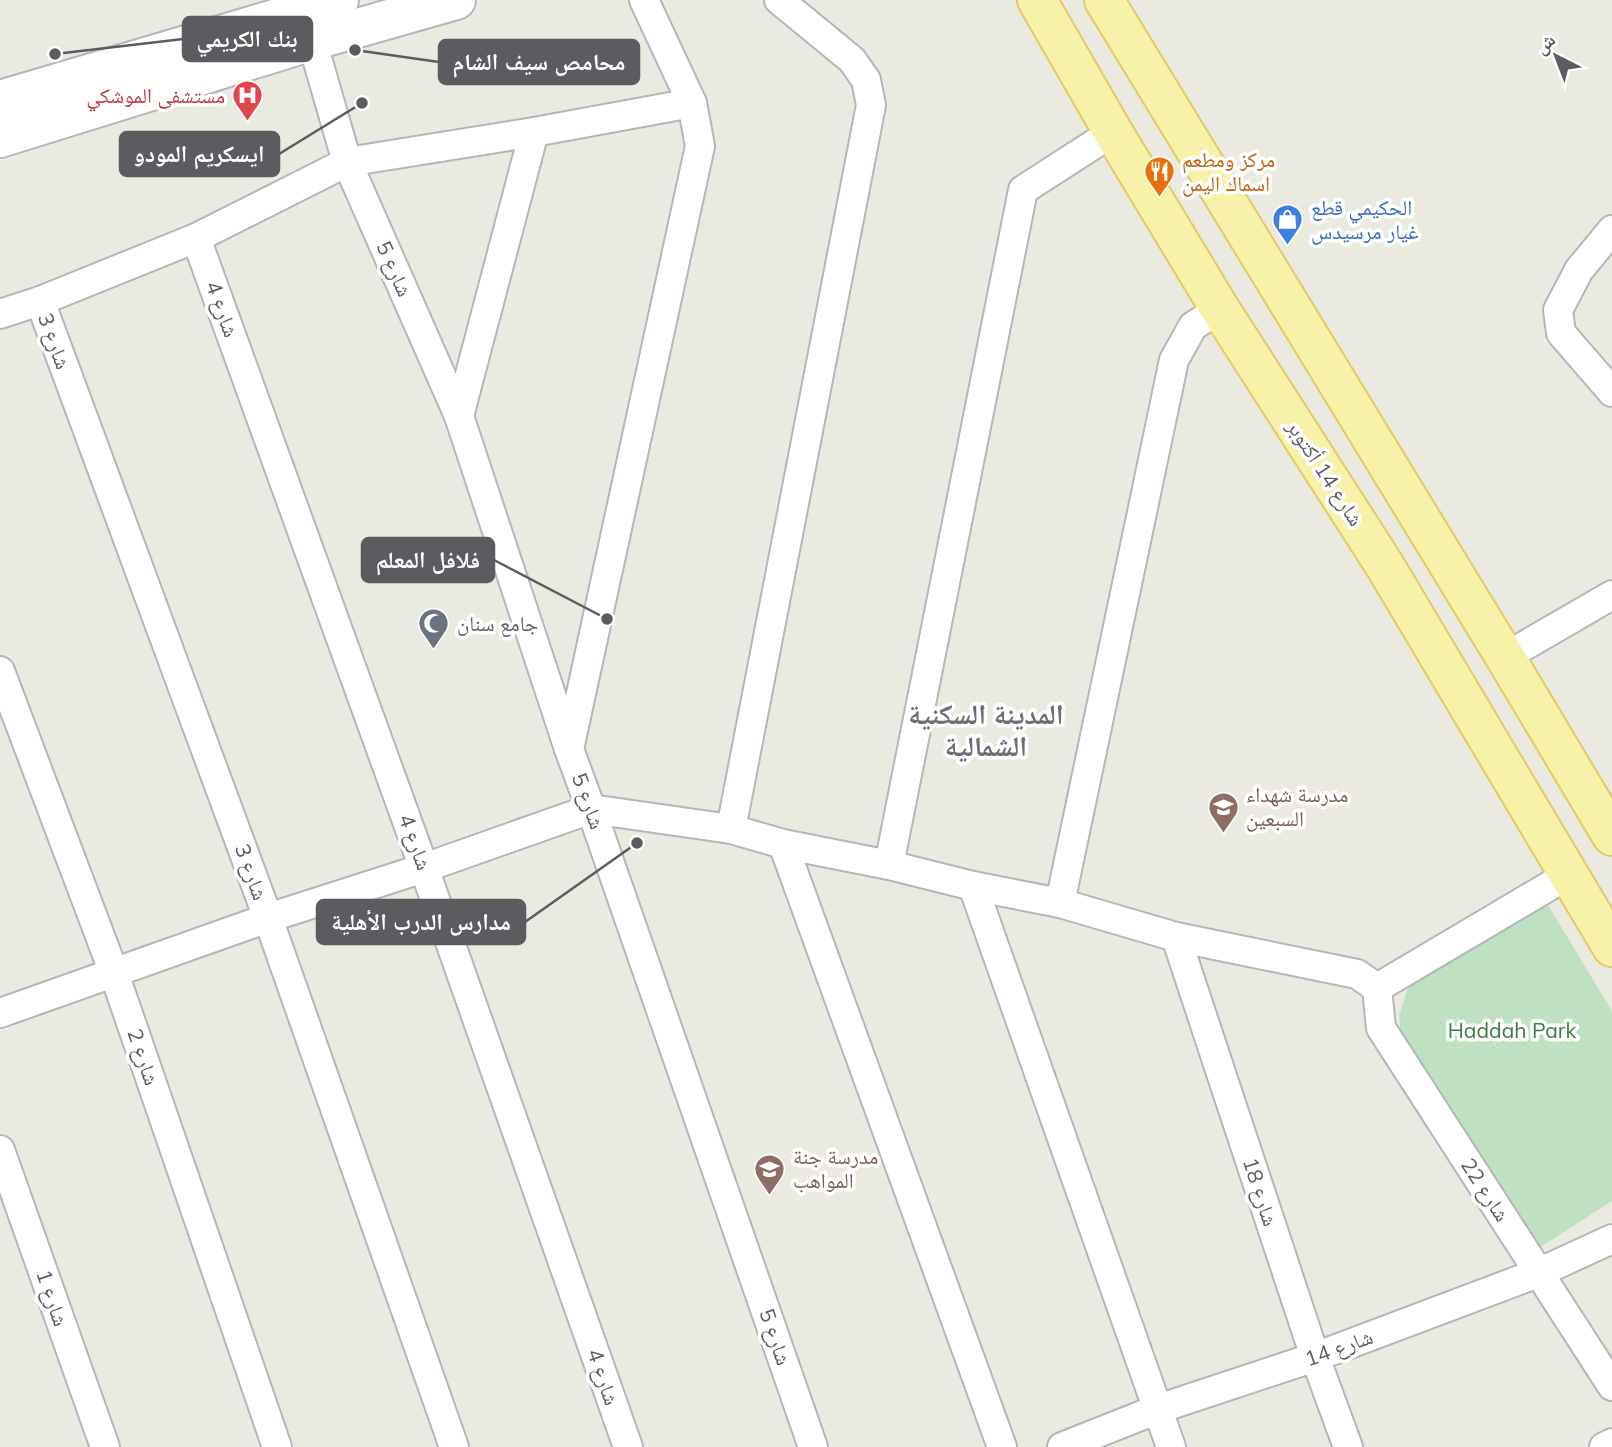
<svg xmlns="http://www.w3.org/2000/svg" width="1612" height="1447" font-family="Mulish,'Noto Naskh Arabic',sans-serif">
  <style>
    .green { fill: #bfe1c2 }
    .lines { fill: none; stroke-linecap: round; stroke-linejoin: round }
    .minor-casing { stroke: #b4b6ba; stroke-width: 32 }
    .secondary-casing { stroke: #b5b7bc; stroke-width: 42 }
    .primary-casing { stroke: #e3ca62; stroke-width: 42 }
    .minor { stroke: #fff; stroke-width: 28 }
    .secondary { stroke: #fff; stroke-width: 38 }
    .primary { stroke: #f7f1aa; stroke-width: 38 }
    .labels { text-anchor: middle; stroke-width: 7; stroke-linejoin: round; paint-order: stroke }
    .health-label { font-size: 21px; fill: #be3a42; stroke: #fff; text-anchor: end }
    .food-label { font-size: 21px; fill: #c56008; stroke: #fff; text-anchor: start }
    .shop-label { font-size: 21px; fill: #366cbe; stroke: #fff; text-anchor: start }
    .street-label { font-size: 21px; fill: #5a5c60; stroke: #fff }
    .worship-label { font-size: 21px; fill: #5b616d; stroke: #fff; text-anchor: start }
    .education-label { font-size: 21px; fill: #785e54; stroke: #fff; text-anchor: start }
    .park-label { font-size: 21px; fill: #3b7d44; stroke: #fff }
    .district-label { font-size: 28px; font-weight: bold; fill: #6b6e72; stroke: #fff }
    .leader { fill: none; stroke: #5a5c60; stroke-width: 2.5 }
    .callout-dot { fill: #5a5c60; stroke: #fff; stroke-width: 2.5 }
    .callout { fill: #5a5c60; stroke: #5a5c60; stroke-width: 2.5 }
    .callout-label { font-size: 23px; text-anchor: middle; font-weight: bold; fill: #fff }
  </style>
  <rect width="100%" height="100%" fill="#ebeae1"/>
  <path class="green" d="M1545 900 1612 1011V1201L1539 1248 1401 1038 1399 1016 1408 987 1429 963Z"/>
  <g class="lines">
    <defs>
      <g id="minor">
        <path d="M312 41 347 162 459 416 569 749 591 809 813 1447"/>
        <path d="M1612 230 1579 270 1558 310 1561 333 1612 392"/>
        <path d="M196 238 424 868 628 1447"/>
        <path d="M40 301 268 918 454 1447"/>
        <path d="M0 314 40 301 196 238 347 162 534 132 692 103"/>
        <path d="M459 416 534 132"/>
        <path d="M1505 657 1612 595"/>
        <path d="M0 671 114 973 277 1447"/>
        <path d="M569 749 700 146 692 103 644 0"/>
        <path d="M731 829 871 105 866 80 852 60 779 0"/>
        <path d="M783 844 1002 1447"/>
        <path d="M889 865 1023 190 1113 132"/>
        <path d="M973 886 1171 1447"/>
        <path d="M1060 903 1174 360 1193 326 1220 309"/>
        <path d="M1176 937 1315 1357 1348 1447"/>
        <path d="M1377 988 1381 1028 1612 1386"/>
        <path d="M0 1013 268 918 424 868 591 809 731 829 783 844 889 865 973 886 1060 903 1176 937 1357 974 1377 988 1568 875"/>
        <path d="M0 1150 105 1447"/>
        <path d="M1062 1447 1158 1409 1315 1357 1538 1273 1612 1239"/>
        <path d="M1604 1447 1612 1443"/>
      </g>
      <g id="secondary">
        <path d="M0 100 339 0"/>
        <path d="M0 138 312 41 456 0"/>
      </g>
      <g id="primary">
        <path d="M1037 0 1113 132 1220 309 1385 566 1612 947"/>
        <path d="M1104 0 1505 657 1612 836"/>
      </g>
    </defs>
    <use href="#minor" class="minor-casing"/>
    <use href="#secondary" class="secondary-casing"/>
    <use href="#primary" class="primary-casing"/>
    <use href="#minor" class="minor"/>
    <use href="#secondary" class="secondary"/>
    <use href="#primary" class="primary"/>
  </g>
  <defs>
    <symbol id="hospital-pin" viewBox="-11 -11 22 30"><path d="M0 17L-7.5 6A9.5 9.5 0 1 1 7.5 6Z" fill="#e0444e" stroke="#fff"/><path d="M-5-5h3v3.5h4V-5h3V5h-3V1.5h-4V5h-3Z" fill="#fff"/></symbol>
    <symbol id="restaurant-pin" viewBox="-11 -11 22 30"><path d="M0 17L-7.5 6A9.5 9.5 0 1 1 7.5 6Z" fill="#e8710a" stroke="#fff"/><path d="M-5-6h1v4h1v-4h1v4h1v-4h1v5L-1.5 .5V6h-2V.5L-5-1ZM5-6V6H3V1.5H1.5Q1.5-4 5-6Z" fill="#fff"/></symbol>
    <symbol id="shop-pin" viewBox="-11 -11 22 30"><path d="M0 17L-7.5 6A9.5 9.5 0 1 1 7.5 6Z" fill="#3f7fe0" stroke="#fff"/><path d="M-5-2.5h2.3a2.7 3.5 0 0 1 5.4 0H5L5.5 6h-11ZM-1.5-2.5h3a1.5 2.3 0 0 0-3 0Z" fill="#fff"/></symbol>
    <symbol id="mosque-pin" viewBox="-11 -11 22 30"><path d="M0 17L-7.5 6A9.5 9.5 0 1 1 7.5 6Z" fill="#6b7280" stroke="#fff"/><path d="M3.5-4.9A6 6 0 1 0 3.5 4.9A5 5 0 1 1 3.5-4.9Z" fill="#fff"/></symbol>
    <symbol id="school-pin" viewBox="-11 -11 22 30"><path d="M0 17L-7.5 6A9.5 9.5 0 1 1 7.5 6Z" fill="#8d6e63" stroke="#fff"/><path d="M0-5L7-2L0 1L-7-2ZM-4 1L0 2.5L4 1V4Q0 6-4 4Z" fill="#fff"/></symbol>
  </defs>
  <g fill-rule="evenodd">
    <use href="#hospital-pin" x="230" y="78" width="35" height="47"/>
    <use href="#restaurant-pin" x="1142" y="154" width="35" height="47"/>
    <use href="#shop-pin" x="1270" y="202" width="35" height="47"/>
    <use href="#mosque-pin" x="416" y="606" width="35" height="47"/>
    <use href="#school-pin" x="1206" y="790" width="35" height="47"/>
    <use href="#school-pin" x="752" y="1152" width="35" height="47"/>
  </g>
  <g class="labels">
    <g class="health-label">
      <text x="225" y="103">مستشفى الموشكي</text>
    </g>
    <g class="food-label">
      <text x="1182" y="167">مركز ومطعم<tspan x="1182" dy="24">اسماك اليمن</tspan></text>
    </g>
    <g class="shop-label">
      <text x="1311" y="215">الحكيمي قطع<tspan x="1311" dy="24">غيار مرسيدس</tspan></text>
    </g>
    <g class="street-label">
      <text transform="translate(394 269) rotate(66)" y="7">شارع 5</text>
      <text transform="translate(222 309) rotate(70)" y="7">شارع 4</text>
      <text transform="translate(54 341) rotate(70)" y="7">شارع 3</text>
      <text transform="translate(1325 473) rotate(57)" y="7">شارع 14 أكتوبر</text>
      <text transform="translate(588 801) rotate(70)" y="7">شارع 5</text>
      <text transform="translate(415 842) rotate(70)" y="7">شارع 4</text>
      <text transform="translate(251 872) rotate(70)" y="7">شارع 3</text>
      <text transform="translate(143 1057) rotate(71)" y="7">شارع 2</text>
      <text transform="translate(1485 1190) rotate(57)" y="7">شارع 22</text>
      <text transform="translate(1260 1192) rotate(72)" y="7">شارع 18</text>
      <text transform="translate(52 1298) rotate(71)" y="7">شارع 1</text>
      <text transform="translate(775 1337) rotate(71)" y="7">شارع 5</text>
      <text transform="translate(1339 1348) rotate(-20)" y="7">شارع 14</text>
      <text transform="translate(603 1377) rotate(71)" y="7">شارع 4</text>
    </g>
    <g class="worship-label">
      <text x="457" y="631">جامع سنان</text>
    </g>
    <g class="education-label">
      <text x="1246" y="802">مدرسة شهداء<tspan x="1246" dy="24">السبعين</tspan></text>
      <text x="793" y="1164">مدرسة جنة<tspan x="793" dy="24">المواهب</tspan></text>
    </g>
    <g class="park-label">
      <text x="1512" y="1038">Haddah Park</text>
    </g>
    <g class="district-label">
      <text x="986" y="724">المدينة السكنية<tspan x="986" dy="32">الشمالية</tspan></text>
    </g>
  </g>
  <path class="leader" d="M55 54L183 39M355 50L439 62M362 103L279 154M607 619L494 560M637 843L525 922"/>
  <g class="callout-dot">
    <circle cx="55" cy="54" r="7"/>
    <circle cx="355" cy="50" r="7"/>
    <circle cx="362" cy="103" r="7"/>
    <circle cx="607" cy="619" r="7"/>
    <circle cx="637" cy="843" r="7"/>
  </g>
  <g class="callout">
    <rect x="183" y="17" width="129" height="44" rx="7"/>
    <rect x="439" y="40" width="200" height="44" rx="7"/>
    <rect x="120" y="132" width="159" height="44" rx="7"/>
    <rect x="362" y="538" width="132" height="44" rx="7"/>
    <rect x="317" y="900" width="208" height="44" rx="7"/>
  </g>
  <g class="callout-label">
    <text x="247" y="47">بنك الكريمي</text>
    <text x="539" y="70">محامص سيف الشام</text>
    <text x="199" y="162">ايسكريم المودو</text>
    <text x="428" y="568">فلافل المعلم</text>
    <text x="421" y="930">مدارس الدرب الأهلية</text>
  </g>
  <g transform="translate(1556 56) rotate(318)" stroke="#ffffff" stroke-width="5" paint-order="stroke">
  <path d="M0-5L12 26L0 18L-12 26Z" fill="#5a5c60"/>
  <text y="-10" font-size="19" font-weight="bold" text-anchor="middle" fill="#5a5c60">ش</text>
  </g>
</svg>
